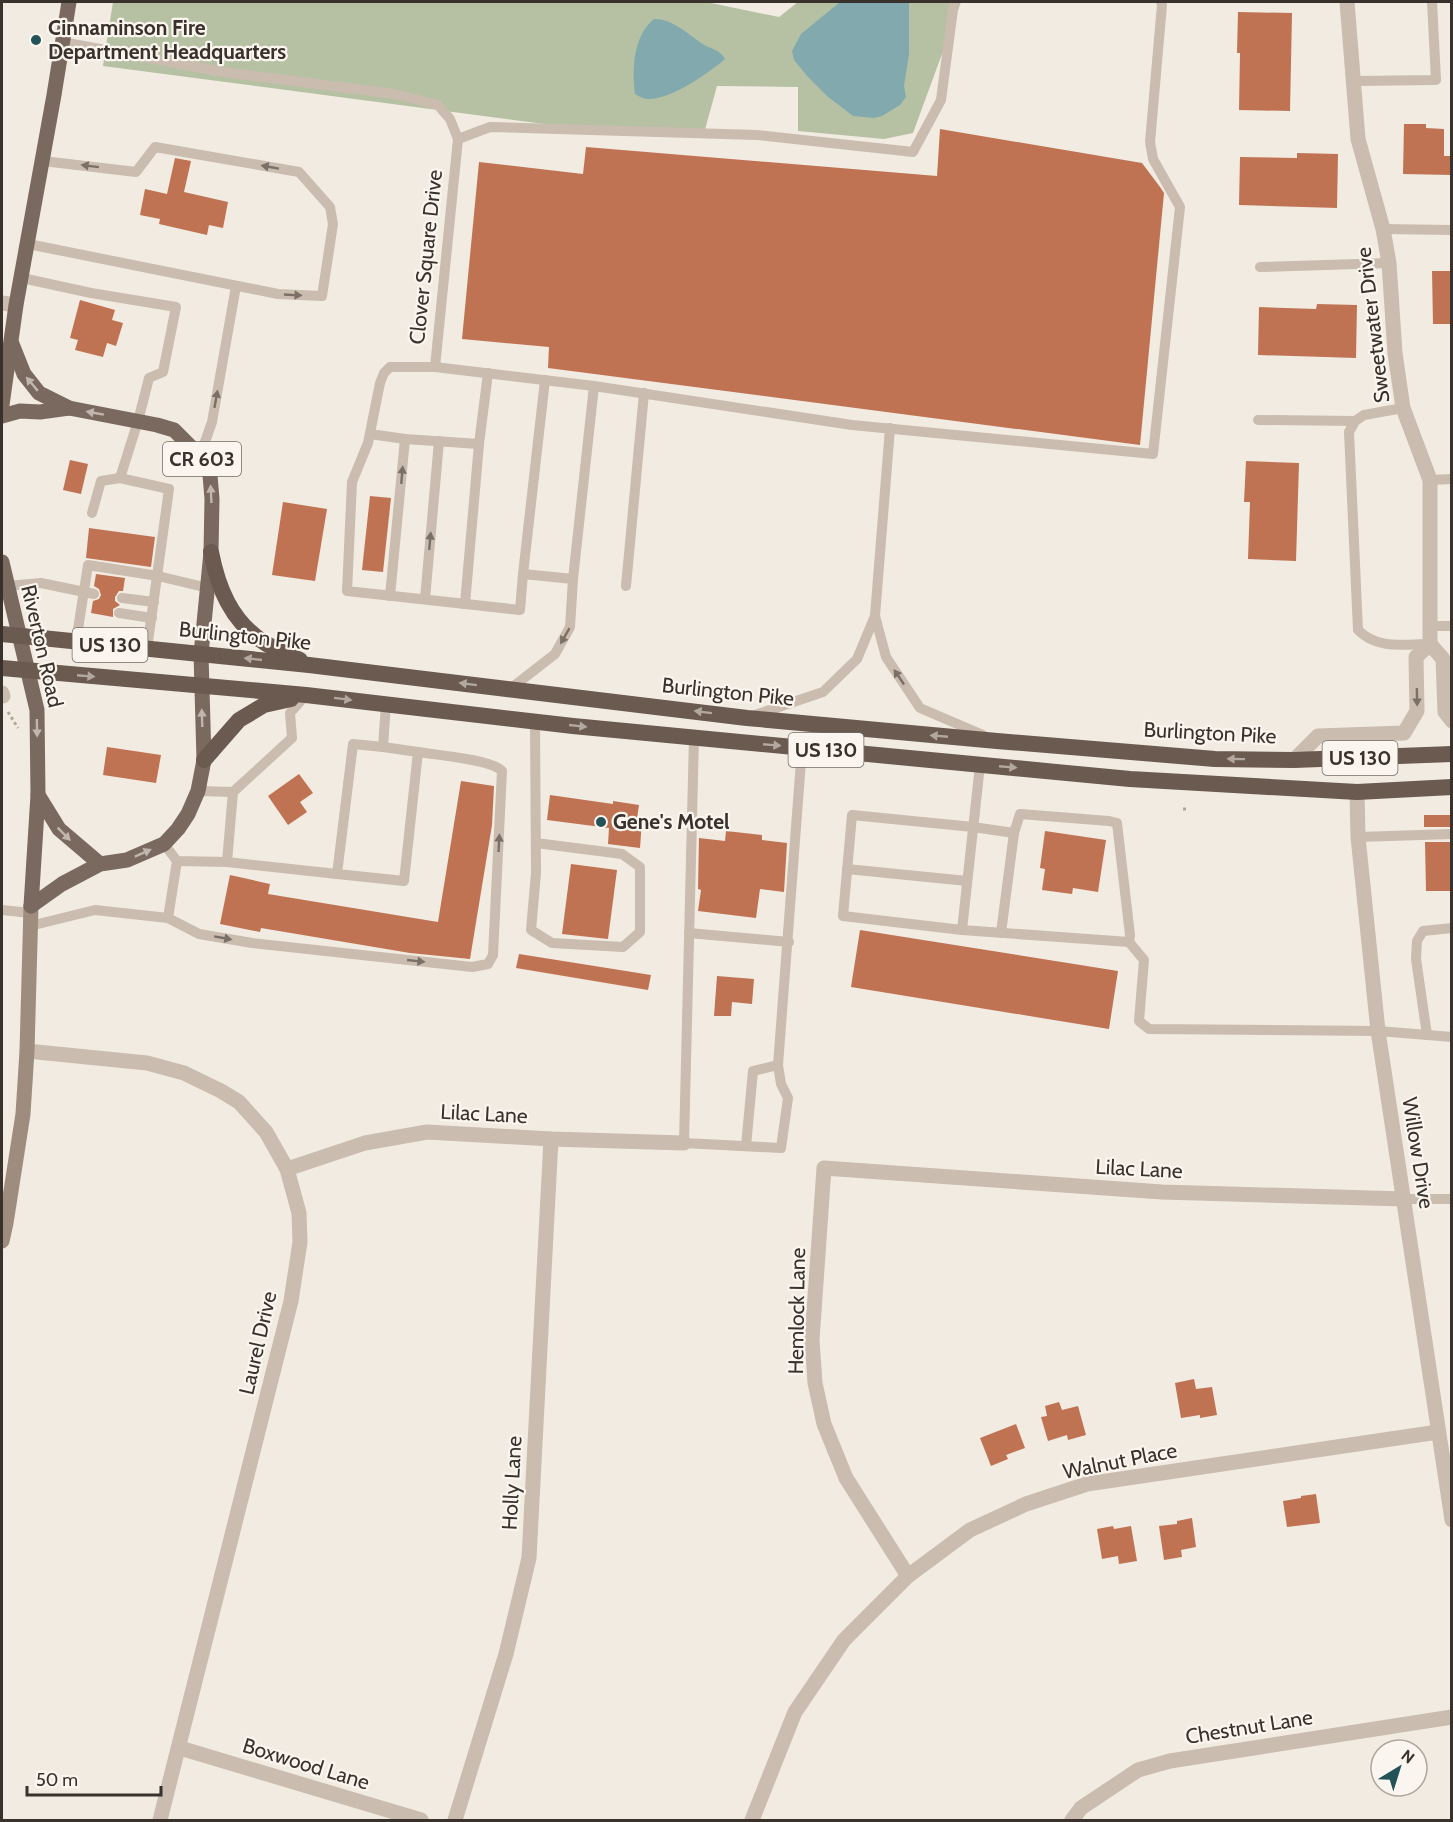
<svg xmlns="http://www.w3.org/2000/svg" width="1453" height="1822" font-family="Cabin,sans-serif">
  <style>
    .green { fill: #b5c1a2 }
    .water { fill: #82aaae }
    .building { fill: #bf7353 }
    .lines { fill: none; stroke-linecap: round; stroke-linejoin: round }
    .path { stroke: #b6a698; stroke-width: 3; stroke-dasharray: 3 3; stroke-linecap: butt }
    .service { stroke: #cabcae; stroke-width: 10 }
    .pedestrian { stroke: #cabcae; stroke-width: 15 }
    .minor { stroke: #cabcae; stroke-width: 15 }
    .secondary { stroke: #9e8c7f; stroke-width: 15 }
    .primary { stroke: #7a695e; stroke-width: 15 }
    .trunk { stroke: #6a5a50; stroke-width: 16 }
    .oneway { fill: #7a7066 }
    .oneway2 { fill: #c0b6ad }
    .oneway3 { fill: #b2a89f }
    .poi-dot { fill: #235259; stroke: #faf5ee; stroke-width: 2 }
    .labels { text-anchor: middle; stroke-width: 4.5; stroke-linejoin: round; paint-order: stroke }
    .shield { fill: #faf5ee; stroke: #736c66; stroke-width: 1.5 }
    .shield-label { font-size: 20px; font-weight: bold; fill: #39312c }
    .poi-label { font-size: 21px; font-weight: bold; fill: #39312c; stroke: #faf5ee; text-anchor: start }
    .street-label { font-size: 21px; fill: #39312c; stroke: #faf5ee }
  </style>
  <rect width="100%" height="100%" fill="#f2ebe2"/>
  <path class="green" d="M113 2H706L779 17 798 2H961L913 133 884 139 798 131V87L717 86 704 133 605 132 103 66Z"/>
  <g class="water">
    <path d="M840 2H909V54L904 86 906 97 900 105 882 116 874 118 853 116 827 96 808 77 794 60 792 51 801 34Z"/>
    <path d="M654 19C672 19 687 33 701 43 710 49 720 49 725 59 709 73 670 100 648 99 643 99 639 96 635 94 632 69 633 36 654 19Z"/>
  </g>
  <g class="building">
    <path d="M1238 12 1292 13 1290 111 1239 110 1240 53H1237Z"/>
    <path d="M1404 124H1426V128L1444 129V156H1452V175L1403 174Z"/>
    <path d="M940 129 1142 163 1160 187 1164 193 1140 445 548 368 549 347 462 339 479 162 583 174 586 147 937 176Z"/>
    <path d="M1297 153 1338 154 1337 208 1239 205 1240 157 1297 158Z"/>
    <path d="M175 158 191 161 184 192 228 202 223 228 209 225 207 235 159 224 160 219 140 215 145 189 167 194Z"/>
    <path d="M1432 271H1452V324H1433Z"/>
    <path d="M80 300 115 310 112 320 123 323 116 346 107 343 103 357 75 350 78 340 70 338Z"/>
    <path d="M1317 304 1357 305 1356 358 1258 355 1259 307 1316 309Z"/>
    <path d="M70 460 88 464 81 494 63 490Z"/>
    <path d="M1246 461 1299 463 1296 561 1248 559 1250 502H1244Z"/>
    <path d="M370 496 391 498 383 572 362 570Z"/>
    <path d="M283 502 327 509 315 581 272 575Z"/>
    <path d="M89 528 155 537 151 567 86 558Z"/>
    <path d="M96 574 125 578 123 591H119L115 597V601L120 605 113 609V617L91 613 93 601 99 599 101 595 99 589 94 586Z"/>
    <path d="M107 747 161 755 156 783 103 775Z"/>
    <path d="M299 774 313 793 300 802 307 812 288 825 268 796Z"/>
    <path d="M461 781 494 786 492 825 470 959 410 953 261 928 260 932 220 924 230 875 270 884 268 894 438 922Z"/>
    <path d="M550 795 613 804V801L639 805 637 819 642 820 640 848 608 844 609 828 547 820Z"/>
    <rect x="1424" y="815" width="28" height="12"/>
    <path d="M726 831 762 835V840L787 843 784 892 760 889 756 918 698 911 701 890 698 889 699 838 725 841Z"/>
    <path d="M1045 831 1106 840 1098 892 1073 888 1072 894 1042 890 1045 869 1040 868Z"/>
    <path d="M1425 842H1452V891H1426Z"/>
    <path d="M571 864 617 870 608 939 562 934Z"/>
    <path d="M860 930 1118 971 1109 1029 851 987Z"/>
    <path d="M519 954 651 975 648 990 516 968Z"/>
    <path d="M717 976 754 979 752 1004 732 1002 731 1016H714Z"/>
    <path d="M1194 1379 1196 1389 1212 1387 1217 1415 1200 1418V1415L1181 1418 1175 1383Z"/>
    <path d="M1059 1402 1062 1410 1078 1406 1086 1435 1068 1440 1067 1435 1048 1441 1041 1417 1047 1416 1045 1406Z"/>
    <path d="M1016 1424 1025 1448 1006 1455 1008 1459 991 1466 980 1438Z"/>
    <path d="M1316 1494 1320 1523 1287 1527 1283 1501 1301 1498V1496Z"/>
    <path d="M1192 1518 1196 1547 1181 1550 1182 1557 1164 1560 1159 1526 1177 1524V1521Z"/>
    <path d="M1113 1526 1114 1529 1131 1526 1137 1561 1119 1564 1118 1556 1102 1559 1097 1529Z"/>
  </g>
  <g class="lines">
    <g class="path">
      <path d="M8 712 18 728"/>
      <path d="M1183 809H1187"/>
    </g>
    <g class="service">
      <path d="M62 42 224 72 395 94 438 105 450 119 458 139 435 367"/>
      <path d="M1354 81 1436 80 1432 2"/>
      <path d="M458 139 490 127 757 135 913 152 941 100 954 2"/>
      <path d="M1383 229 1452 230"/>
      <path d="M28 244 278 294 322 296 333 224 330 207 299 172 155 147 136 172 43 161"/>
      <path d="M1260 267 1389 263"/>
      <path d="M22 278 91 293 176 307 163 372 149 378 138 421 120 478"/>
      <path d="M1403 408 1364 415 1355 421 1349 432 1358 630C1378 650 1403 644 1430 644"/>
      <path d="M1258 420 1355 421"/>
      <path d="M370 434 405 439 479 444"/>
      <path d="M200 456 212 422 236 286"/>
      <path d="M1430 480 1452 479"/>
      <path d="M92 513 101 481 120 478 169 489 147 649"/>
      <path d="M523 574 545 380"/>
      <path d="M573 579 523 574 520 610 347 591 352 482 368 443 380 383 384 373 390 367H435L594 386 852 425 1153 454 1180 207 1153 159 1150 142 1162 5 1161 2"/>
      <path d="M7 586 41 583 94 594"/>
      <path d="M626 586 644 393"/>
      <path d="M390 596 405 439"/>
      <path d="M122 598 154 602"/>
      <path d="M425 599 439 441"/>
      <path d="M465 604 479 444 488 373"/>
      <path d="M119 613 152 618"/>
      <path d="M875 616 890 428"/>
      <path d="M1431 626H1452"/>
      <path d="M76 642 88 565 158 576 208 588"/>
      <path d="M510 689 555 654 570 627 573 579 594 386"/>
      <path d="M752 716 823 692 857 659 875 616 886 657 920 708 983 735"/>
      <path d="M535 722 536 873 531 930 552 943 623 947 640 932V867L622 854 536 843"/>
      <path d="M694 737 684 1143 781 1148 788 1098 781 1084 778 1065 802 748"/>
      <path d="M383 747 418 752 404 881 337 874 353 744 383 747 386 704"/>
      <path d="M198 791 233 792"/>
      <path d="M1358 837 1452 834"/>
      <path d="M164 844 177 861 227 862 233 792 292 738 290 713 306 695"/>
      <path d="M227 862 337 874"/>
      <path d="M847 869 967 881"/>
      <path d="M2 910 30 913"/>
      <path d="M168 918 199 934 252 943 472 967 488 964 493 955 502 771C491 759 436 755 418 752"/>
      <path d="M30 926 95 910 168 918 177 861"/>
      <path d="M962 930 1129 942 1130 935 1117 823 1109 821 1020 814 1014 833 973 827 852 815 843 916 962 930 980 765"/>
      <path d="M689 933 789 942"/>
      <path d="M1001 933 1014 833"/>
      <path d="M1129 942 1144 960 1139 1021 1149 1029 1378 1031 1452 1037"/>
      <path d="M1427 1035 1416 959 1417 941 1423 931 1452 928"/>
      <path d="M746 1146 753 1071 778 1065"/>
      <path d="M1404 1199H1452"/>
    </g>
    <path class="pedestrian" d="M2 693 3 696"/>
    <g class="minor">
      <path d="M2 303 16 305"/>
      <path d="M1430 644 1443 659 1445 712 1452 721"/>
      <path d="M1294 760 1318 736 1404 733 1417 711 1416 657 1430 644V480L1403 408 1395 353 1389 263 1383 229 1358 139 1347 2"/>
      <path d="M1357 792 1358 837 1378 1031 1452 1520"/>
      <path d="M27 1051 147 1063 184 1073 221 1091 239 1102 266 1132 287 1169 299 1213 300 1242 291 1301 160 1820"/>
      <path d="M287 1169 365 1143 427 1132 551 1139 684 1143"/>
      <path d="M908 1576 846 1478 824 1424 815 1383 812 1340 824 1168 1162 1192 1404 1199"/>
      <path d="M180 1748 421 1820"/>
      <path d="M455 1820 506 1654 529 1558 551 1139"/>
      <path d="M752 1820 795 1712 844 1640 908 1576 970 1530 1026 1504 1087 1484 1438 1432"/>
      <path d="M1072 1820 1081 1808 1138 1770 1170 1761 1452 1717"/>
    </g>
    <path class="secondary" d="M2 1241 6 1223 23 1114 27 1051 31 906"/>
    <g class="primary">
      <path d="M12 344 24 374 39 393 69 408"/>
      <path d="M2 405 16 305 54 95 69 2"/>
      <path d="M2 416 20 411 40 412 69 408 157 425 174 430 200 456 210 475 212 499 211 552 201 654 204 760 198 791 188 814 178 829 164 844 127 860 100 864 62 884 31 906"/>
      <path d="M2 562 37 710 38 795 31 906"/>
      <path d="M38 795 59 829 100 864"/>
    </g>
    <g class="trunk">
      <path d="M211 552C218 588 231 620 262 641 273 649 288 654 300 660"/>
      <path d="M2 634 309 665 747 718 997 741 1215 759 1294 760 1452 754"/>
      <path d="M2 668 306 695 573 726 1130 779 1357 792 1452 787"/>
      <path d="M204 760 239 720 264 705 291 699"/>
    </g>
  </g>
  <defs><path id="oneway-solid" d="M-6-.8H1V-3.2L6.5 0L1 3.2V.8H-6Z" transform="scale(1.5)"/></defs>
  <g class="oneway">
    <use href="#oneway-solid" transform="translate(90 166) rotate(-173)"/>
    <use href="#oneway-solid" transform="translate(270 167) rotate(-170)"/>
    <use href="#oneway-solid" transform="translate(293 295) rotate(3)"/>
    <use href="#oneway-solid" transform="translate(216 399) rotate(-80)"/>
    <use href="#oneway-solid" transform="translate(402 475) rotate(-85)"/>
    <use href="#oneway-solid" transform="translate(430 541) rotate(-85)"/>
    <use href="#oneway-solid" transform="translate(565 636) rotate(120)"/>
    <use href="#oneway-solid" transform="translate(899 677) rotate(-124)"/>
    <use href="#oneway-solid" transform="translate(1417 697) rotate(89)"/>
    <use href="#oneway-solid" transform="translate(499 843) rotate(-87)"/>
    <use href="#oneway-solid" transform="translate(223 938) rotate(10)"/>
    <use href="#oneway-solid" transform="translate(416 961) rotate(6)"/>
  </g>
  <g class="oneway2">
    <use href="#oneway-solid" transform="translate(32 384) rotate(-130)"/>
    <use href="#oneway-solid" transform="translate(95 413) rotate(-170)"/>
    <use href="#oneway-solid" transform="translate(211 494) rotate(-93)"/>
    <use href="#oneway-solid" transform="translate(202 718) rotate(-92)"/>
    <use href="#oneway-solid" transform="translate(37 728) rotate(89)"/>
    <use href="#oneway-solid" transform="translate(64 834) rotate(45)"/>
    <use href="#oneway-solid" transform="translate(143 853) rotate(-24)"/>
  </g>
  <g class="oneway3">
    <use href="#oneway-solid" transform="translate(253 659) rotate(-174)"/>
    <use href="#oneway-solid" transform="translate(86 676) rotate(5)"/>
    <use href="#oneway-solid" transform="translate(468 684) rotate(-173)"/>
    <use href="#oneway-solid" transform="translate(343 699) rotate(7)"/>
    <use href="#oneway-solid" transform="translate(703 712) rotate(-173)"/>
    <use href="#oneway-solid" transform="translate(578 726) rotate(6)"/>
    <use href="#oneway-solid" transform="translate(939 736) rotate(-175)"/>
    <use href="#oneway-solid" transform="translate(772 745) rotate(5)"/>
    <use href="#oneway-solid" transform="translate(1236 759) rotate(-179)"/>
    <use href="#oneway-solid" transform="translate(1008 767) rotate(5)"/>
  </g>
  <g class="poi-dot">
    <circle cx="36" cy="40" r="6"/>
    <circle cx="601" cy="822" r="6"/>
  </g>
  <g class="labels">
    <g class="shield">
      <rect x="163" y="442" width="78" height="34" rx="4.5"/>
      <rect x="72.5" y="628" width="75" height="34" rx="4.5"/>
      <rect x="788.5" y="733" width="75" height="34" rx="4.5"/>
      <rect x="1322.5" y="741" width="75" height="34" rx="4.5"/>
    </g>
    <g class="shield-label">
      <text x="202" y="466">CR 603</text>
      <text x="110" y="652">US 130</text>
      <text x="826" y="757">US 130</text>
      <text x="1360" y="765">US 130</text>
    </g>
    <g class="poi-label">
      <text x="48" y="35">Cinnaminson Fire<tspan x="48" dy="24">Department Headquarters</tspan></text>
      <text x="613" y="829">Gene's Motel</text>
    </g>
    <g class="street-label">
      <text transform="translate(426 257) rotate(-84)" y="7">Clover Square Drive</text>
      <text transform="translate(1373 325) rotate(-97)" y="7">Sweetwater Drive</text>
      <text transform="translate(245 636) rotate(6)" y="7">Burlington Pike</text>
      <text transform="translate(42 646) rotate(77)" y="7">Riverton Road</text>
      <text transform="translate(728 692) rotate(6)" y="7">Burlington Pike</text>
      <text transform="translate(1210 733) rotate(3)" y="7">Burlington Pike</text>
      <text transform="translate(484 1114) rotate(3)" y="7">Lilac Lane</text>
      <text transform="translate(1418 1153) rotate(81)" y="7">Willow Drive</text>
      <text transform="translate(1139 1169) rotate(3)" y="7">Lilac Lane</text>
      <text transform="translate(797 1311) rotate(-89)" y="7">Hemlock Lane</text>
      <text transform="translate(258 1343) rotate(-77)" y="7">Laurel Drive</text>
      <text transform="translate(1120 1461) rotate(-11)" y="7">Walnut Place</text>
      <text transform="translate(512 1483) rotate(-87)" y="7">Holly Lane</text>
      <text transform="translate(1249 1727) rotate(-9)" y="7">Chestnut Lane</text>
      <text transform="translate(306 1764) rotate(17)" y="7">Boxwood Lane</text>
    </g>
  </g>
  <rect width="1453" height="1822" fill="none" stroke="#39312c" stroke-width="6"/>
  <g transform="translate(1399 1768) rotate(38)"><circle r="28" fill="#faf5ee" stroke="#ada7a0" stroke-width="1.5"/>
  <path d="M0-4.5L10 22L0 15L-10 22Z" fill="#235259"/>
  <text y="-9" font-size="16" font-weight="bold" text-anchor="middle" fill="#39312c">N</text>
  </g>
  <path d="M27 1786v9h134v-9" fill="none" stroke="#39312c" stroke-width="3"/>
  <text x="36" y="1786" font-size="18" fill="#39312c" stroke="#faf5ee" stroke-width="4.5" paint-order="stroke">50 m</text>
</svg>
